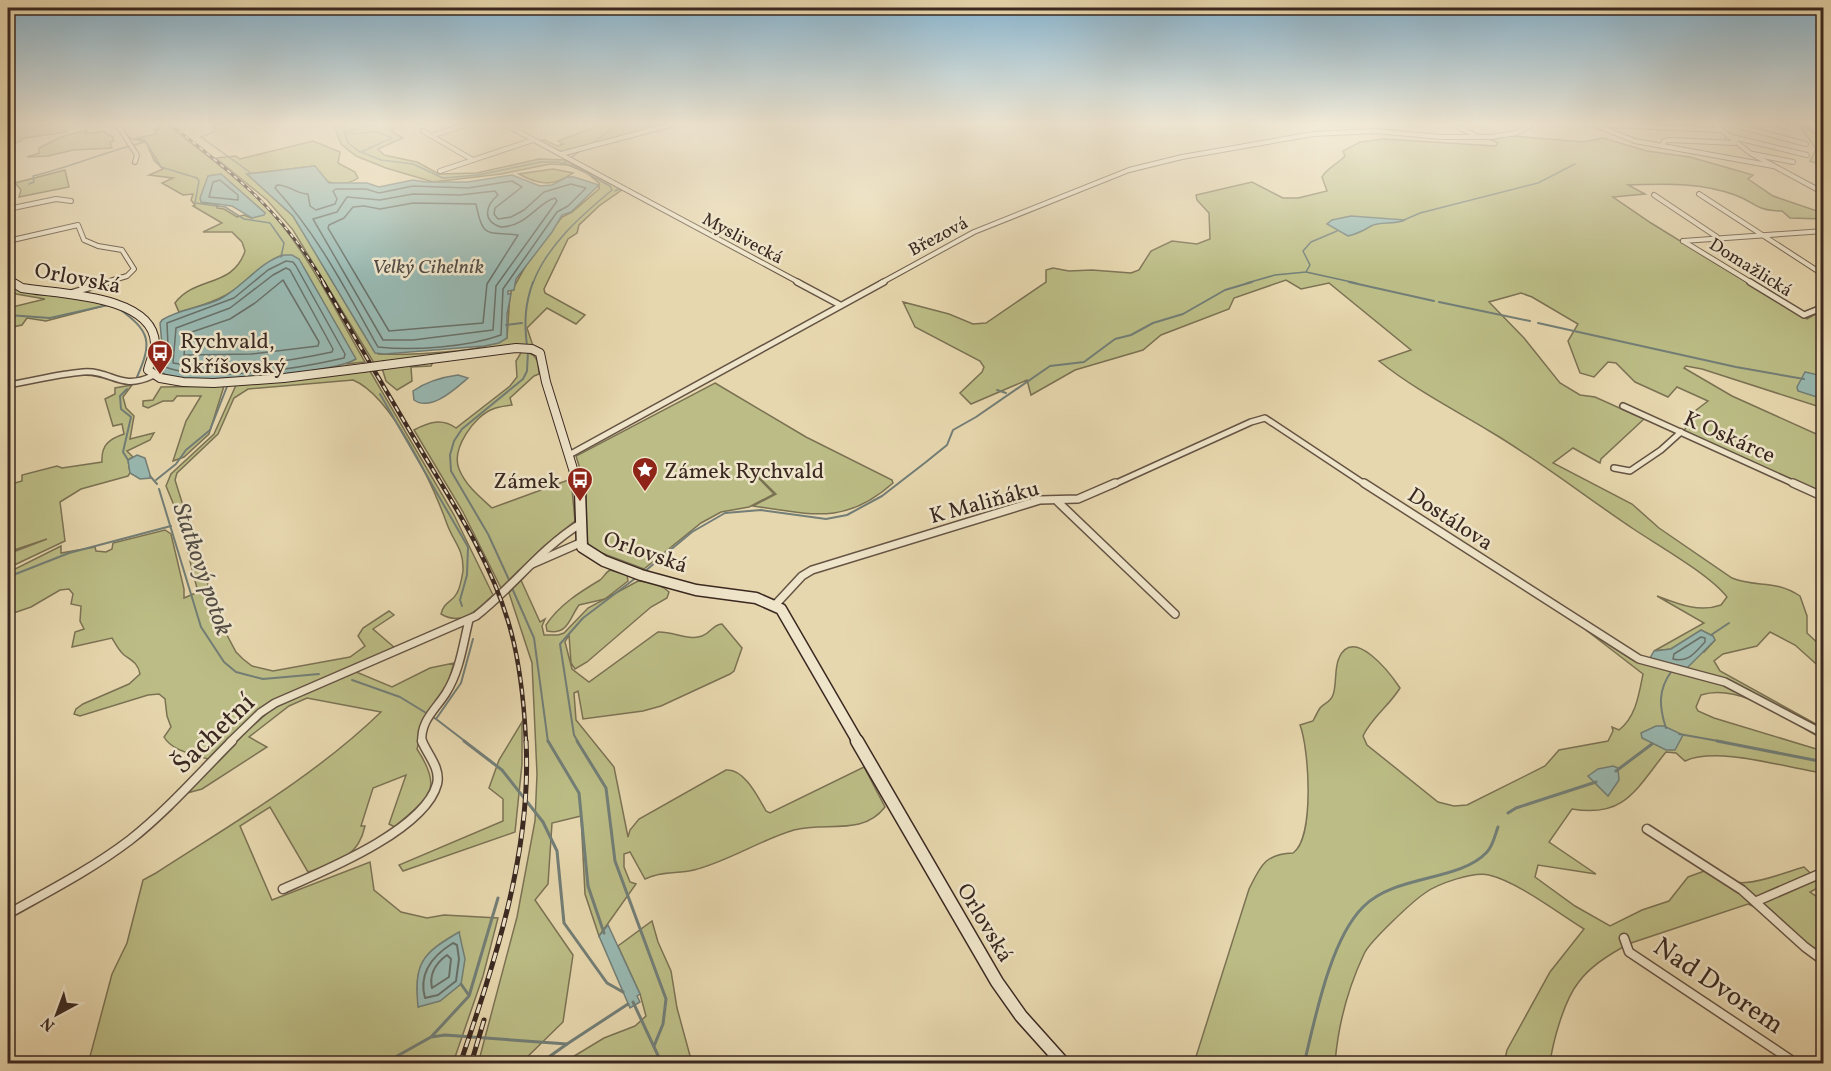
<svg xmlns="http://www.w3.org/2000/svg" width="1831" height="1071" font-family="Vollkorn,serif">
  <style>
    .green { fill: #bcbd86; stroke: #7b7254; stroke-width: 1.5; fill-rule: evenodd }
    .water { fill: #98b8b1; stroke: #727e77; stroke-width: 1.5 }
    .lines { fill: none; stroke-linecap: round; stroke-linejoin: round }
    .shore-far1 { stroke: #697069; stroke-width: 1.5 }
    .shore { stroke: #697069; stroke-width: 2 }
    .stream-far2 { stroke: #727e77; stroke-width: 1.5 }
    .stream-far1 { stroke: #727e77; stroke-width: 2 }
    .stream { stroke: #727e77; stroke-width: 3 }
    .minor-far3-casing { stroke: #655444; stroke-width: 6 }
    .minor-far2-casing { stroke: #655444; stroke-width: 8 }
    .minor-far1-casing { stroke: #655444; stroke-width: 10 }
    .minor-casing { stroke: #655444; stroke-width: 11 }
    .secondary-far3-casing { stroke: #3a2821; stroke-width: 8 }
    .secondary-far2-casing { stroke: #3a2821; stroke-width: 10 }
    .secondary-far1-casing { stroke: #3a2821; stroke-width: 13 }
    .secondary-casing { stroke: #3a2821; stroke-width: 15 }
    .minor-far3 { stroke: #efe5ca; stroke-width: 4 }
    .minor-far2 { stroke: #efe5ca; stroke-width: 5 }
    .minor-far1 { stroke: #efe5ca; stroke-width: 7 }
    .minor { stroke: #efe5ca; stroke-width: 8 }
    .secondary-far3 { stroke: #efe5ca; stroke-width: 6 }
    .secondary-far2 { stroke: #efe5ca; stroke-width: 8 }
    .secondary-far1 { stroke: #efe5ca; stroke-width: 10 }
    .secondary { stroke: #efe5ca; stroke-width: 12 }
    .rail-far2-casing { stroke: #3a2821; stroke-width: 3 }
    .rail-far1-casing { stroke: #3a2821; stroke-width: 4.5 }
    .rail-casing { stroke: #3a2821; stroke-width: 5 }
    .rail-far2 { stroke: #efe5ca; stroke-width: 1.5; stroke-dasharray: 4.5; stroke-linecap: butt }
    .rail-far1 { stroke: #efe5ca; stroke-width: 2; stroke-dasharray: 6; stroke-linecap: butt }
    .rail { stroke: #efe5ca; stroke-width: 3; stroke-dasharray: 9; stroke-linecap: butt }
    .secondary-bridge-casing { stroke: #3a2821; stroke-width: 10; stroke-linecap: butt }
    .secondary-bridge { stroke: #efe5ca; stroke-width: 8 }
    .labels { text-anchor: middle; stroke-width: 5; stroke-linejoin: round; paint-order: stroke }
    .far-street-label { font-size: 18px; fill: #3a2821; stroke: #efe5ca }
    .far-water-label { font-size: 20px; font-style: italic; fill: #524c45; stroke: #efe5ca }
    .street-label { font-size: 22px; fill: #3a2821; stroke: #efe5ca }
    .poi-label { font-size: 22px; fill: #3a2821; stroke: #efe5ca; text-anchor: start }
    .water-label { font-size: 24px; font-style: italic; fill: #524c45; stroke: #efe5ca }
    .near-street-label { font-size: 27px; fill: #3a2821; stroke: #efe5ca }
  </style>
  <rect width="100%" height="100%" fill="#e7d7ae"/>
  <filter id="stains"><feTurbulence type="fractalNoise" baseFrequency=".00333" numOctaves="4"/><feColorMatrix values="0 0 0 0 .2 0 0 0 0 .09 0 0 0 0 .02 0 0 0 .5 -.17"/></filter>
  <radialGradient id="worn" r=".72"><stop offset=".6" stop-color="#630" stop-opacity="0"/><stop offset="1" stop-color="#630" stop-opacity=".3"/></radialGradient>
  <g class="green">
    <path d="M15 125H65L67 132 23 138 19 142 8 144V127Z"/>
    <path d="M158 125H168C205 155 245 182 276 218 312 260 337 314 365 362L346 364 355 359 301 263 282 255C264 262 255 276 240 286 221 300 201 306 179 312L175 303C195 276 233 288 245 251L242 242 232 232H203L222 223 193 206 195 205 191 200 193 194 183 195 162 183 173 178 149 175 163 169 154 160 145 140 134 139 156 134 155 130 160 128ZM221 174 265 213 251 218 244 215 237 217 224 209 217 208 218 204 202 203 209 176Z"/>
    <path d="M334 125H403L390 130 403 138 378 149 384 155 417 162 439 174 477 173 539 159 565 160 623 189 599 206 579 225 577 233 568 239 544 289 545 293 585 315 576 324 547 308 527 328 533 346 374 363 293 230 267 200 216 158 236 156 240 159 313 141 340 152 338 163 355 172 358 178C350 184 333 186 324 179 320 176 318 170 314 166L247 174 293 216 378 354C406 355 485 353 507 338L510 294 529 260 562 217 572 212 599 189V183L587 173 568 165 550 164 501 174 433 182 386 168 356 156 341 144Z"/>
    <path d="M601 125H666L562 152 540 141 544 140 558 146 563 144 558 141Z"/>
    <path d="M1799 125 1823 139V166L1810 161 1816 149Z"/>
    <path d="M83 131H87L85 134 103 131 113 137 114 141 110 142 112 148 73 150 48 156 27 157 39 153V148L61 137Z"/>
    <path d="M1513 136 1583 142 1603 138 1647 151 1690 157 1753 175 1748 179 1773 196 1823 213V219L1790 218 1782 211C1756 211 1757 203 1735 195 1700 182 1664 184 1628 185L1645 194 1613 197 1651 223 1807 319 1823 310V408L1702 369 1686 366 1684 368 1732 396 1823 437V495L1684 431 1695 411 1708 401 1677 387 1668 397 1635 382 1616 363 1608 362 1594 377 1580 373 1568 341 1578 324 1532 297 1521 293 1489 302 1524 338 1560 383 1580 395 1595 397 1644 419 1601 459 1600 463 1573 448 1553 463 1632 504 1659 528 1732 578C1756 588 1775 579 1800 596L1807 616V633L1823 648V670L1795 645 1770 632 1757 646 1723 654 1714 661 1720 671 1823 728V739C1790 722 1741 682 1701 695L1696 707 1698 711 1714 718 1823 751V773C1786 768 1718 746 1685 761L1676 753 1666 752C1636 789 1625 818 1572 809L1549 842 1596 874 1538 865 1535 877 1575 906 1610 926 1642 910 1669 901 1688 877 1707 870C1738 895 1769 877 1804 867L1823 885 1810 892 1823 901V959L1771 914 1748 904 1631 943C1613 952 1590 966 1578 983 1564 1001 1553 1041 1550 1063H1504L1507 1050 1550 972 1584 929C1558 913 1518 882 1489 875 1474 871 1437 884 1425 893 1413 901 1369 942 1364 954 1348 988 1338 1026 1335 1063H1194L1249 889C1261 865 1265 854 1293 853 1315 838 1309 748 1300 725L1313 721C1315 717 1318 711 1320 708 1324 703 1330 703 1333 695 1337 684 1334 669 1339 658 1353 625 1390 673 1400 688 1389 706 1372 717 1363 736L1367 745 1438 802 1454 806 1467 805 1545 766 1559 750 1608 741 1613 731 1612 727 1619 730C1636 717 1639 694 1643 674L1586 630 1634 661 1704 652 1715 640 1713 636 1701 630 1671 649 1654 651 1704 623 1657 596C1678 604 1699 613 1721 605L1727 597C1710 575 1659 546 1635 530 1587 498 1540 461 1491 432 1453 409 1414 389 1379 361L1411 350 1329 283 1301 289 1286 280 1234 298 1229 309 1161 335 1143 350 1075 370 1031 395 1027 380 971 404 960 393 982 372 984 367 980 361 915 327 903 302 949 314 973 324 986 323 1046 282V270L1053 268 1069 271 1092 270 1131 273 1139 270 1151 251 1172 241 1197 244 1210 239 1209 213 1197 200 1196 195 1252 182 1283 198H1298L1327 191 1322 177C1327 168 1338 164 1345 156L1343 151 1360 142 1384 139 1495 146 1498 143 1489 139Z"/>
    <path d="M553 169 573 173C553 187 539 185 519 174Z"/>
    <path d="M65 170 69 187 19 197 21 190 15 183Z"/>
    <path d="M8 283 19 290 77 297 107 305 46 321 27 318 22 325 8 328V308L45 299 16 294 8 289Z"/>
    <path d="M522 351C537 354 538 359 539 374L534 376 510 398 512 405C506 406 499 406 493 409 474 416 451 449 459 469 466 486 479 496 492 508L571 479 575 521 543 547 501 588 463 512 414 430C429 422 442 418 456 428L510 386 517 377 516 361Z"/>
    <path d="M434 360 431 366 411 367 412 381 397 390 386 381 382 368Z"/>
    <path d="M370 371 454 515 493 595C478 609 463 627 441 614 444 601 452 603 457 593 460 588 462 577 463 571 464 549 454 543 447 524 433 485 392 396 353 380L248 389 234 398 218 434 177 473 175 480 219 620 236 652 243 659 252 666 273 671 350 657 365 646 358 636 363 628 389 611 394 615 373 629 395 648 273 701 258 711 208 759C193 754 172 751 164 737L171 727 167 716 165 699 159 694 148 695 80 716 74 714 76 709 83 704 129 684 140 674C138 663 132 661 124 655 119 651 115 643 112 638L72 647 75 632 84 629 80 621 81 606 71 604 73 594 69 589 60 590 31 607 8 615V578L11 571 61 546V553L95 547 96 551 106 552 112 549 113 543 165 530 171 534 184 589V598L198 592 178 515 166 486 171 474 214 434 237 383Z"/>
    <path d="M715 383 806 437 892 480 893 483C845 526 810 514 753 506L776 494 742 461 774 494 749 507 721 512 701 523 644 569 591 549 585 538 586 488 576 456Z"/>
    <path d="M132 385 123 397 126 408 134 416 130 439 154 433 150 440 127 451 133 457 128 460 130 473 128 476 81 489 60 502 65 541 8 568V554L47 539 8 552V485L22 481V475L57 466 62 468 102 462C101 445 109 439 124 434L122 424 113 426 105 399 115 394V388Z"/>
    <path d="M224 386 209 434 184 457 173 461 186 421 201 396H177L173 401H163L148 408 143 406V401L153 400 161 387Z"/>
    <path d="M610 570 627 575 628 581 605 599 579 605C570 617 568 636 547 631L546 625C559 605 580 592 600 580 604 577 605 573 610 570Z"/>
    <path d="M520 578 540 622 545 619 542 626 544 635H558L564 633 588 608 638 581C648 581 662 585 669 592L667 598 651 607 587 662 575 669 571 663 569 635 565 642 572 669 589 682 658 632C672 631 689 641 702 636 711 633 712 625 722 624L742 648 734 671 730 674 661 706 643 711 583 719 578 691 574 693 576 720 614 767 628 837 630 830 639 819 726 770C744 768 758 797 766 811L770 813 864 767 885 807C862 837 825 821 794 830 760 840 729 861 694 870 677 874 661 871 645 879L630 852 624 854V867L630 882 636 884 599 936 585 894 581 816 552 823 548 884 535 900 573 955 563 1022 521 1063 478 1064 517 917 535 821 537 774 532 663 509 593Z"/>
    <path d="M454 663 446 689 423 724 417 749C445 792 427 797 395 827L389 824 406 775 373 788 361 826H365C358 858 337 862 308 872L270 807 240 826 272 900 370 862 374 890 401 912 427 918 444 915 498 918 483 976 453 1063 88 1064 112 974 127 943 143 880 156 873C233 823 315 776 381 712L307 698 289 706 249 737 267 747 202 789 187 793 249 729 272 709 354 671 392 687 430 668ZM459 933 419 1006C412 967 424 950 459 933Z"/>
    <path d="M522 722V764L515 832 403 871 399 865 503 821V799L489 788 499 760Z"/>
    <path d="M652 921 658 942 671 971 677 1008 692 1063 561 1064 604 1038 635 1026 646 1016 640 994 618 946Z"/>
  </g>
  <g class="water">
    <path d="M315 166 329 183H367L379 187 413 180 426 182H468L512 175 540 186 552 185 567 177H574L599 185 571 212 562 215 552 232 516 279 514 290 508 291V294H511L507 314V338L499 343 484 346 385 354 375 353 293 216 247 174Z"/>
    <path d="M221 174 265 213 264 215 252 218 232 206 201 202 200 198 208 176Z"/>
    <path d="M1351 216 1405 220C1394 225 1380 221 1371 226 1363 231 1357 234 1348 236L1327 224 1332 220Z"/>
    <path d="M285 255H292L299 259 356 359C332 374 205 382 175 378 169 377 164 374 159 370L158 361 162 345 160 323 162 320C179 309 201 308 220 299 242 288 261 260 285 255Z"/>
    <path d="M1805 372 1823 376V399L1798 391 1797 387Z"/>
    <path d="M458 375 468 378C455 389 431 412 414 400L413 391C426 382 443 377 458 375Z"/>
    <path d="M137 455 145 458 151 478 140 479 130 473 128 460Z"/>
    <path d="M1701 630 1713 636 1715 640 1687 668 1650 658 1654 651 1671 649Z"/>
    <path d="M1656 726H1664L1683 735 1675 750H1666L1642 738 1641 733Z"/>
    <path d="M1613 766 1618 768 1619 780 1608 796 1588 776 1598 769Z"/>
    <path d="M608 925 640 994 637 996 640 1002 630 1008 599 936Z"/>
    <path d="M459 932 465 959 461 984 440 1001 418 1007C414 962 422 954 459 932Z"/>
  </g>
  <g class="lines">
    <g class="shore-far1">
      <path d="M220 180 238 195V200L209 197 213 182Z"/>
      <path d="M512 181 522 187 495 208 494 214 498 219 511 217 524 210 544 192 571 184 586 188 568 206 557 212 503 289 501 335C468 347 413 351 378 347 347 292 318 235 275 188L277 185C290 185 296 194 308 194L310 206 316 210 335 204 337 199 333 191 336 189H366L379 193 413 186 468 188Z"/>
      <path d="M495 191 498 195C485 206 482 221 501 227 527 227 539 201 555 198L557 201 496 286 493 330 413 340H383L313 219 337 212 347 197 380 200 413 194 460 195Z"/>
      <path d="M413 203 476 204C483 240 487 231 518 235L487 284 483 323 389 331 328 228 329 225 344 218 353 207 364 206 380 209Z"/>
      <path d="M286 261 293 262 296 266 345 354 344 358C296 369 211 383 165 367L168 345 167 323 234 298 268 270Z"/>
      <path d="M286 268 290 270 333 349 332 352C285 362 221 372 173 363L176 328 230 308 273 275Z"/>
      <path d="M283 280 319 342 318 346 251 354 184 355 186 334 230 319 255 303Z"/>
      <path d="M1701 637 1705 638V642C1695 652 1689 663 1673 659L1674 654Z"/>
    </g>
    <g class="shore">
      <path d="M453 943 457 945 459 959 456 981 438 995 425 998C418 973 432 956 453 943Z"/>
      <path d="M447 955 451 959 449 977 432 988C429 974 436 963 447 955Z"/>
    </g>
    <g class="stream-far2">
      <path d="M214 125 216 131 201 137 251 173"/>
      <path d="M343 125 345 134 377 132 392 138 361 152 381 160 413 164 443 178 478 175 541 162H558L574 166 610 186 612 190C582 215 547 245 533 283"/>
      <path d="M125 132 129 138 146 142 161 167 197 178 199 181 195 203 225 207 244 219 270 223 284 243 281 257"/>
      <path d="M344 133 370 125"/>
      <path d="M345 134 348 143 360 152"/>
      <path d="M590 145 617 125"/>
      <path d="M564 163 580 151"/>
      <path d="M29 184 34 182 33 176C71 167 107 151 145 142"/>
      <path d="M615 191 624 186"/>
      <path d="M1404 220 1420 213 1538 183 1575 164"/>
      <path d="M1306 272 1356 283"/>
      <path d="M1247 283 1275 275 1306 272 1310 265 1303 251 1311 242 1337 231"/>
    </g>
    <g class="stream-far1">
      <path d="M1349 282 1434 301"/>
      <path d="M1439 302 1530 321"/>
      <path d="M118 308C150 331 153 341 137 377"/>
      <path d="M8 315 50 318 108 305"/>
      <path d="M1538 323 1736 367 1804 379"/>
      <path d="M506 325 522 323"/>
      <path d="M527 346C524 322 525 304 533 282"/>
      <path d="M127 389 120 396 121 409 131 417 123 452 128 460"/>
      <path d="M997 390 1006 393"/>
      <path d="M380 394 468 547 467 575 460 600 462 606"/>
      <path d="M150 476 157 484"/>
      <path d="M156 480 176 464 186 450 210 430 228 384"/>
      <path d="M159 489 201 627 224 662 236 672 263 679 319 674"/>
      <path d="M644 572 692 532 725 513 761 510 826 519 847 515 882 496 926 462 947 445 953 430 976 417 1050 366 1084 362 1115 339 1131 335 1153 323 1183 314 1225 290 1252 282"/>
      <path d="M8 577 69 553 171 526"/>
      <path d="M510 582 488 534 451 471 450 455 454 441 462 429 523 379 527 371 528 351"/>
      <path d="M512 588 534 638 548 742"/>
      <path d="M1711 635 1729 623"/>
      <path d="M352 680 400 697 436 719 466 742"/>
      <path d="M436 719 461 683 473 639"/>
      <path d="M1666 728C1659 707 1658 690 1671 672"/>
      <path d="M1679 734 1724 742"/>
      <path d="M578 742 574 735 560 644 583 618 637 577"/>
    </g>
    <g class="stream">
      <path d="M464 741 502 770 543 822 557 851 564 923 607 983 623 992"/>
      <path d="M548 741 579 793 588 886 604 933"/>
      <path d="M577 741 606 788 615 861 666 999 663 1024 654 1046"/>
      <path d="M1717 741 1824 762"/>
      <path d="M1616 771 1652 744"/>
      <path d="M1508 813 1516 808 1596 782"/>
      <path d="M461 984 468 994"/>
      <path d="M633 1002 662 1064"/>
      <path d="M432 1036 469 996 498 898"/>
      <path d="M383 1064 431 1037 445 1035 567 1044 628 1004"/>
      <path d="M539 1064 567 1044"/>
      <path d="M1304 1064C1315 1019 1330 940 1363 907 1396 874 1459 882 1487 852 1493 846 1495 835 1498 827"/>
    </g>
    <defs>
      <g id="minor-far3">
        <path d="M115 125 119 127 137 155 135 162"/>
        <path d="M506 125 800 283"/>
        <path d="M1455 125 1476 136"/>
        <path d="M1595 125 1635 141 1773 166"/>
        <path d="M1608 125 1721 130"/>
        <path d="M1715 125 1750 153 1824 193"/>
        <path d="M1734 125 1806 144"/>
        <path d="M1778 125 1785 127"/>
        <path d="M423 131 473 160"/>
        <path d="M431 136 465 125"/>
        <path d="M1728 136 1807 155"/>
        <path d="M1662 146 1664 141 1670 140 1735 143"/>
        <path d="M561 154 670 125"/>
        <path d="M1753 154 1793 162"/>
        <path d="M440 171 533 140"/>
        <path d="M1699 194 1824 275"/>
        <path d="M1654 195 1717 237"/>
        <path d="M8 209 56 199 71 201"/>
        <path d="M8 241 78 225 84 240 98 246 122 250 134 269 127 276 103 283"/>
        <path d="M1683 241 1752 283"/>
        <path d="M1683 241 1824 231"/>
        <path d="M881 283 974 232 1129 170 1182 157 1313 134 1375 131 1441 137H1491L1516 133 1531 125"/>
      </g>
      <g id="minor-far2">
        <path d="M797 282 840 305"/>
        <path d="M1750 282 1804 315 1824 307"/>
        <path d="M71 293 108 282"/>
        <path d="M8 385C33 381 58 374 83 372 112 370 120 391 152 376"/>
        <path d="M1623 406 1797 485"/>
        <path d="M569 455 884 282"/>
        <path d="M1614 468 1630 471 1661 450 1681 432"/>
        <path d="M1112 485 1251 422 1265 418 1366 485"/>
      </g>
      <g id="minor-far1">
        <path d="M1364 483 1639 659 1725 682 1824 734"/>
        <path d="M1793 483 1824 497"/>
        <path d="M1058 502 1175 614"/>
        <path d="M532 564 580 543"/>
        <path d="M776 604 802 576 812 570 1040 500 1078 499 1115 483"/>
        <path d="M230 742 260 713 275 703 476 616C513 587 540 549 580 524"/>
        <path d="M422 742C420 721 436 709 446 693 460 671 463 644 469 620"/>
      </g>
      <g id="minor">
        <path d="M1647 829 1742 890 1805 947 1824 961"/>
        <path d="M283 889C324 871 425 830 437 784 441 768 427 754 422 741"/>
        <path d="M1757 901 1824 872"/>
        <path d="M8 914C49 891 92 869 130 840 167 811 199 774 232 741"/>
        <path d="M1624 938 1629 952 1797 1064"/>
      </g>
      <path id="secondary-far3" d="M8 276 14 283"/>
      <g id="secondary-far2">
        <path d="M12 282 22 288C55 294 153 294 155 343 155 352 150 361 148 370L160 378 183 382 214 383 284 378 363 368"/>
        <path d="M385 365 516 348 532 349 540 353 546 382 578 485"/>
      </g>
      <path id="secondary-far1" d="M577 483 580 492 582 547 604 561 641 575 696 590 756 598 781 609 858 742"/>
      <path id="secondary" d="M857 741 997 982 1021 1016 1064 1064"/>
    </defs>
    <use href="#minor-far3" class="minor-far3-casing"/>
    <use href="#minor-far2" class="minor-far2-casing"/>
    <use href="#minor-far1" class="minor-far1-casing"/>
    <use href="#minor" class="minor-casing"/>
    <use href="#secondary-far3" class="secondary-far3-casing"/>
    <use href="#secondary-far2" class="secondary-far2-casing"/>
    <use href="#secondary-far1" class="secondary-far1-casing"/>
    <use href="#secondary" class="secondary-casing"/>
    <use href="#minor-far3" class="minor-far3"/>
    <use href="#minor-far2" class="minor-far2"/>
    <use href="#minor-far1" class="minor-far1"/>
    <use href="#minor" class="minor"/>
    <use href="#secondary-far3" class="secondary-far3"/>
    <use href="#secondary-far2" class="secondary-far2"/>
    <use href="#secondary-far1" class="secondary-far1"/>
    <use href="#secondary" class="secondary"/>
    <defs>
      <g id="rail-far2">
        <path d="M171 125C235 175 282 211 324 283"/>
        <path d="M1803 125 1824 137"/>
      </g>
      <path id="rail-far1" d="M323 282C356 340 390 397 424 455 456 508 490 561 508 621 520 660 524 701 526 742"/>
      <g id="rail">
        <path d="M460 1064C495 961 532 851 526 741"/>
        <path d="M471 1064 484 1020"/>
      </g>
    </defs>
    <use href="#rail-far2" class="rail-far2-casing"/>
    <use href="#rail-far1" class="rail-far1-casing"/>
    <use href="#rail" class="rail-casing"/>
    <use href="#rail-far2" class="rail-far2"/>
    <use href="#rail-far1" class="rail-far1"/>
    <use href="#rail" class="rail"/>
    <defs>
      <path id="secondary-bridge" d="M363 368 385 365"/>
    </defs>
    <use href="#secondary-bridge" class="secondary-bridge-casing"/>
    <use href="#secondary-bridge" class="secondary-bridge"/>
  </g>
  <linearGradient id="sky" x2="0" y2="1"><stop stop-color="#88b6d2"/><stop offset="0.45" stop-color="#f4eddb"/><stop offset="1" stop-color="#f4eddb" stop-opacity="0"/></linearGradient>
  <rect width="1831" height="275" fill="url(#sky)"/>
  <defs>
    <symbol id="bus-pin" viewBox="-11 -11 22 30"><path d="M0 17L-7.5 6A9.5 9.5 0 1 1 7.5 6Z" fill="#8f2418" stroke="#efe5ca"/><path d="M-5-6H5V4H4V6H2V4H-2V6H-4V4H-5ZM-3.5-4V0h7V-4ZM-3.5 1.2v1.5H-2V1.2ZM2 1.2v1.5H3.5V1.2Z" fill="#fff"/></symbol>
    <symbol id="sight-pin" viewBox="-11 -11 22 30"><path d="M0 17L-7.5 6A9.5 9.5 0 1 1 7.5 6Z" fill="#8f2418" stroke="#efe5ca"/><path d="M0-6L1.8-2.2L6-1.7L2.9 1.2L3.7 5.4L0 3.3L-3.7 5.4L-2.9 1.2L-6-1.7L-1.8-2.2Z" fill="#fff"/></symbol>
  </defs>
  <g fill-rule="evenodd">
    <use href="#bus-pin" x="145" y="338" width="30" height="40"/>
    <use href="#sight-pin" x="630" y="455" width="30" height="40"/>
    <use href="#bus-pin" x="565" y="465" width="30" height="40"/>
  </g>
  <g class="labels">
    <g class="far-street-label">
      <text transform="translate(938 236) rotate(-28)" y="6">Březová</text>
      <text transform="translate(743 238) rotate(28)" y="6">Myslivecká</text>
      <text transform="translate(1751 267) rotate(32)" y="6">Domažlická</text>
    </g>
    <g class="far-water-label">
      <text x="428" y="273">Velký Cihelník</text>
    </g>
    <g class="street-label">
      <text transform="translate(78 277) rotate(11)" y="8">Orlovská</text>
      <text transform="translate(1730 436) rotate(24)" y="8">K Oskárce</text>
      <text transform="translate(984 501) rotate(-15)" y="8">K Maliňáku</text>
      <text transform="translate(1451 518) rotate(33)" y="8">Dostálova</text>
      <text transform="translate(646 551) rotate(19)" y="8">Orlovská</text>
      <text transform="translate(986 922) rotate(59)" y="8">Orlovská</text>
    </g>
    <g class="poi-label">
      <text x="180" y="348">Rychvald,<tspan x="180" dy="25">Skříšovský</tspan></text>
      <text x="664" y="478">Zámek Rychvald</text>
      <text x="560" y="488" text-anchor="end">Zámek</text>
    </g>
    <g class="water-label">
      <text transform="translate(203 569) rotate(71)" y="8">Statkový potok</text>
    </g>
    <g class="near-street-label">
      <text transform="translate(213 733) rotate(-44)" y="9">Šachetní</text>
      <text transform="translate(1719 985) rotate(34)" y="9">Nad Dvorem</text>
    </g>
  </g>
  <rect width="1831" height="1071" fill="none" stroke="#e7d7ae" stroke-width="30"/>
  <rect x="9" y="9" width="1813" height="1053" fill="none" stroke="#3a2821" stroke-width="3"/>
  <rect x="15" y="15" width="1801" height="1041" fill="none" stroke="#3a2821" stroke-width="1.5"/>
  <g transform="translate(57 1014) rotate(221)" stroke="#efe5ca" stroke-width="4.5" paint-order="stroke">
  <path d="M0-4.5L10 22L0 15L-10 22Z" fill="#3a2821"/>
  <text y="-9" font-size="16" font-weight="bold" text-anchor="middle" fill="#3a2821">N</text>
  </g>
  <rect width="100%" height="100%" filter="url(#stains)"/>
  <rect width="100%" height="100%" fill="url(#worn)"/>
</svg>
